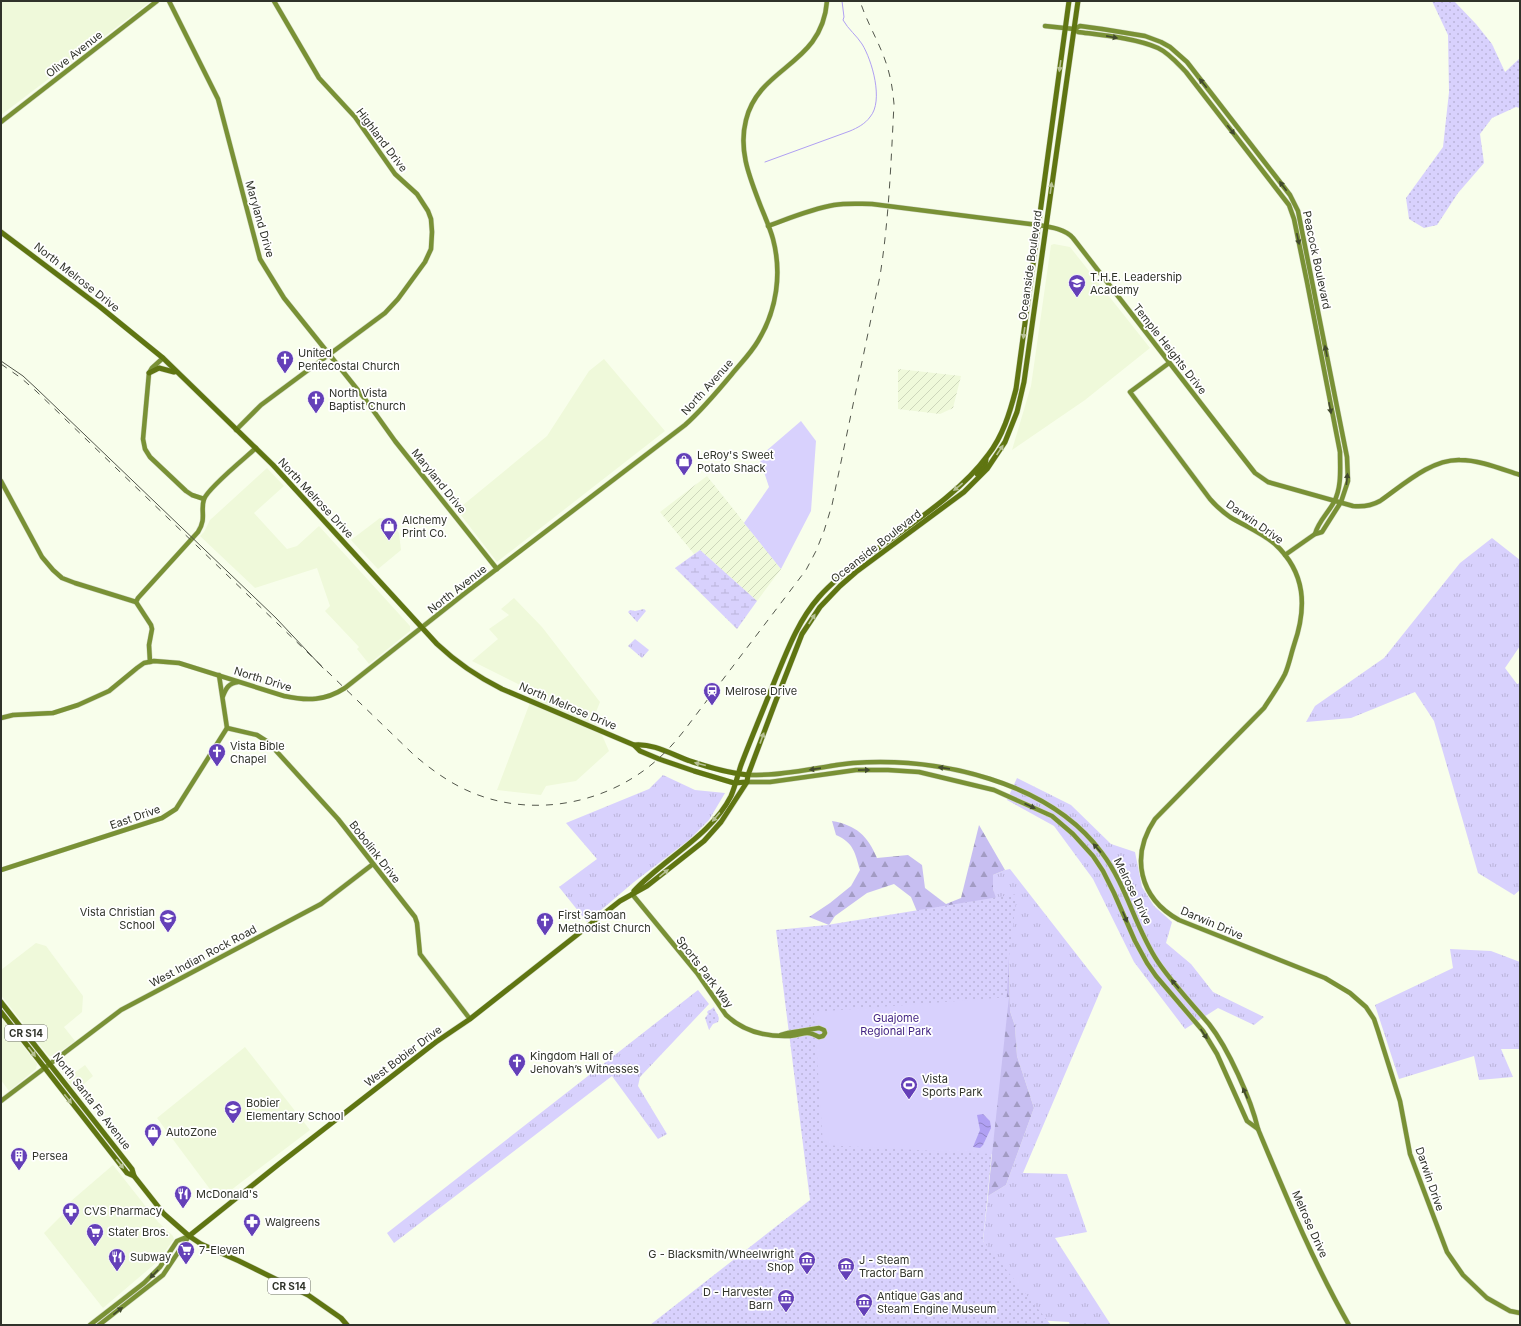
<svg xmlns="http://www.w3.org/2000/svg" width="1521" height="1326" font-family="Inter,sans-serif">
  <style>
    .built { fill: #eff9da }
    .industrial { fill: url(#industrial-furrows) }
    .grass { fill: url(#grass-tufts) }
    .forest { fill: url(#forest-firs) }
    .wetland { fill: url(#wetland-marsh) }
    .park { fill: url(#park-dots) }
    .pitch { fill: #d8d1fd }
    .water { fill: url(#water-waves) }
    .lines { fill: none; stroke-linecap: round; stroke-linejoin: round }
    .stream { stroke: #b0a0f3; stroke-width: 1 }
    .secondary-casing { stroke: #d4d9c8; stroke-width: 5.5 }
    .primary-casing { stroke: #d4d9c8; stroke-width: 6 }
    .secondary { stroke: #799135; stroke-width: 4.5 }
    .primary { stroke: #5f7511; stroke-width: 5 }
    .tram { stroke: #53574c; stroke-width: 1 }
    .rail { stroke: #53574c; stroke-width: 1; stroke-dasharray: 7 7; stroke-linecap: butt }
    .oneway { fill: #424a2d }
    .oneway2 { fill: #b7c194 }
    .labels { text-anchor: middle; stroke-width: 3.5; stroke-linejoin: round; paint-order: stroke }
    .shield { fill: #fff; stroke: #6e706a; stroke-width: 1 }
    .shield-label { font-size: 10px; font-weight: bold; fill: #30332a }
    .street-label { font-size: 11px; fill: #30332a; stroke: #fff }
    .poi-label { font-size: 11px; fill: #30332a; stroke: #fff; text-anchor: start }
    .park-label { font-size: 11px; fill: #432483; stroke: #fff }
  </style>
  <defs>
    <pattern id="industrial-furrows" width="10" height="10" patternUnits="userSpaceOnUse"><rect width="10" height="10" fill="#eff9da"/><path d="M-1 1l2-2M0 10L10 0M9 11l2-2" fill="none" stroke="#cdd6bb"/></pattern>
    <pattern id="grass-tufts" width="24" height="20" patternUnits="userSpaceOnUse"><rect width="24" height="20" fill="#d8d1fd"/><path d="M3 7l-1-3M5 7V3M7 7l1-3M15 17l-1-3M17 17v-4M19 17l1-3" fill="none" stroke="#bab4d9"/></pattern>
    <pattern id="forest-firs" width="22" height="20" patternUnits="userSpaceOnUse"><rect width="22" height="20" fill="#c7bef1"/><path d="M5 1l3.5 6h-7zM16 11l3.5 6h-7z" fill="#a29bc3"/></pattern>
    <pattern id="wetland-marsh" width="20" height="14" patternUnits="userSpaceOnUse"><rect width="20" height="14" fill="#d8d1fd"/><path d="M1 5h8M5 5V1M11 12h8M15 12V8" fill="none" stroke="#bab4d9"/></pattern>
    <pattern id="park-dots" width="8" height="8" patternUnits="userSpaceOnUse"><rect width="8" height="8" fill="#d8d1fd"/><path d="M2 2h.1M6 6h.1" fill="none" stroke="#bab4d9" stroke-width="1.8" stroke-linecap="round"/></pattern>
    <pattern id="water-waves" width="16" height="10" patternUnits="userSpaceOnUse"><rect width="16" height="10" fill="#b0a0f3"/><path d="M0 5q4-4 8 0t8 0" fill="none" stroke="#9083c5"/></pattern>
  </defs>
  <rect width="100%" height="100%" fill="#f8feeb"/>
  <g class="built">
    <path d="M1 1H151L1 115Z"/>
    <path d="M1054 244 1070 247 1150 348 1085 400 1012 450 1031 386 1051 245Z"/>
    <path d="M604 359 665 431 497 562 457 510 547 436 589 371Z"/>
    <path d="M267 468 284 486 254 513 287 549 297 546 319 526 410 626V631L369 664 357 649 359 647 325 611 330 606 317 568 255 588 200 536 204 532 210 520Z"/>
    <path d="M380 518 388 519 399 533 401 550 378 569 351 540Z"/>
    <path d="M514 598 542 627 600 702 594 717 609 751 576 781 546 786 541 795 497 790 534 692 472 661 498 639 489 629 509 615 501 609Z"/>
    <path d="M36 943 46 946 83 996 82 1012 64 1027 75 1041 54 1056H49L47 1054 1 995V970Z"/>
    <path d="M3 1020 37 1064 36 1069 9 1091 1 1080V1022Z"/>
    <path d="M245 1047 310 1130 218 1200 157 1118Z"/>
    <path d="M85 1065 93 1076 76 1091 66 1079Z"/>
    <path d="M113 1165 158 1222 173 1236 174 1239 157 1262 103 1308 44 1233 65 1212 63 1208Z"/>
  </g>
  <g class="industrial">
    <path d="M898 369 961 376 953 408 940 414 898 409Z"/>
    <path d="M707 476 781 569 757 601 700 550 694 554 660 512Z"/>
  </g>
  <g class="grass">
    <path d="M1492 538 1520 560V646L1505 668 1517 684 1520 683V890L1514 895 1478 873 1434 721 1415 692 1351 718 1306 722 1315 706 1384 658 1460 563Z"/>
    <path d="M635 639 649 650 642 658 628 646Z"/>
    <path d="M663 775 695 790 725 793 709 820 689 840 634 882 587 922 559 887 597 859 566 823 649 789Z"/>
    <path d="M1017 778 1071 805 1111 844 1135 852 1142 887 1154 906 1172 922 1166 943 1191 964 1213 992 1264 1017 1254 1025 1218 1008 1185 1029 1134 962 1093 879 1054 826 1007 800Z"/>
    <path d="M1010 869 1102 987 1023 1173 1067 1174 1087 1232 1055 1238 1111 1325H1070L1069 1322 1035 1320 983 1241 988 1196 1006 1185 1034 1108 1017 1056 1015 1026 1010 1011 1009 957 993 889V875L1005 870Z"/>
    <path d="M1450 949 1491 951 1520 962V1049H1501L1513 1077 1479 1080 1474 1056 1399 1079 1375 1005 1453 968Z"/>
    <path d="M698 990 709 1004 640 1077 638 1086 667 1134 658 1139 612 1076 394 1243 387 1233Z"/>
  </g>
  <path class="forest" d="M832 821C856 825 868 836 877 858L908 855 922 865 925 888 946 904 961 898 979 825 1005 870 993 875V889L996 898 988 911 1009 957 1010 1011 1015 1026 1017 1056 1034 1108 1006 1185 988 1196 992 1154 923 926 911 897 894 884 867 893 835 916 829 925 809 917 830 903 851 886 860 870C855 853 854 843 836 835Z"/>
  <path class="wetland" d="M700 550 757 601 737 629 675 568Z"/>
  <g class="park">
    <path d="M1432 1H1454L1476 24 1492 44 1505 72 1520 58V108L1516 107 1492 118 1480 134 1484 163 1458 193 1437 225 1424 228 1409 219 1406 198 1443 147 1449 92 1448 35Z"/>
    <path d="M644 609 646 611 637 622 628 612 630 610 635 611Z"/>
    <path d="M1017 894 1009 957 1006 1011 983 1241 1051 1325H650L810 1200 776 930 827 925Z"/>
    <path d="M714 1007C715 1013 721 1016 718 1022L713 1024 709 1030 705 1018 708 1014 707 1012 709 1010H710Z"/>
  </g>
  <g class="pitch">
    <path d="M801 421 816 441 811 511 781 569 744 523 769 487 759 457Z"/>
    <path d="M1009 997 992 1154 823 1145 814 1012Z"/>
  </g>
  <path class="water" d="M983 1114 990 1121 991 1128 983 1145 980 1148 973 1147 980 1130 977 1115Z"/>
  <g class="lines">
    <path class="stream" d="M765 162 850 131C857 128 865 124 870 117 884 101 872 60 862 44 857 36 848 29 843 20L844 17 842 1"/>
    <defs>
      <g id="secondary">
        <path d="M169 1 218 99 260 259 284 298 365 399 395 441 497 569"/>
        <path d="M1045 26 1074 29 1078 32C1101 35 1136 38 1158 48 1169 53 1178 64 1186 72L1289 205 1294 219 1307 282 1340 452C1340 468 1342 487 1334 502 1328 513 1318 522 1315 534"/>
        <path d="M1074 29 1080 26 1102 29 1145 36 1161 42 1170 47 1187 62 1273 173 1290 195 1298 211 1347 457 1348 481 1341 502 1322 532 1315 534 1285 555"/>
        <path d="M1 122 157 1"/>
        <path d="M768 226C790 218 811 209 834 205 847 203 859 204 872 204L1038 225C1050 227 1065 229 1073 238L1237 450 1255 473 1268 482 1353 506C1363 507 1371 506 1380 501 1403 485 1431 459 1460 460 1480 460 1501 469 1520 475"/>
        <path d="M163 358 152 368 149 373 143 439 145 449 150 457 186 491 192 495 204 499"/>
        <path d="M1169 363 1130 392 1210 499C1216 506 1223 512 1230 517 1245 526 1262 533 1275 544 1306 573 1307 607 1294 645 1291 654 1289 665 1285 674 1279 686 1271 697 1264 708L1155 819C1130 856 1139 898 1179 920L1325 978 1350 993 1366 1007 1374 1019 1378 1031 1400 1101 1410 1154 1447 1252 1463 1275 1487 1298 1510 1311 1520 1313"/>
        <path d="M236 430 261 405 385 313 398 299 425 262 431 249 432 232 431 219 428 211 417 194 395 174 355 117 319 78 274 1"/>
        <path d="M1 481 42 557 53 570 62 578 75 583 136 602"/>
        <path d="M150 662 149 645 152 629 151 625 136 602 138 598 198 532C207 518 200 511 204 499 208 488 245 458 256 448"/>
        <path d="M223 696C226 688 229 683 238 682"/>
        <path d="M1 718 13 715 53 713 78 705 109 691 137 668 144 663 154 661 179 663 284 696C307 701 325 701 345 688L464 594 685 425C702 410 717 392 732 374 741 363 751 353 758 341 777 310 782 273 773 239 770 228 765 217 761 207 750 178 738 151 746 120 759 66 822 66 827 1"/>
        <path d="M227 728 257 735 268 742 338 819 415 917 417 923 420 954 470 1019"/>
        <path d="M748 775C760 775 772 775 784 773 807 771 830 765 853 763 938 757 1049 781 1102 853 1127 886 1135 928 1158 962 1173 984 1192 1004 1209 1024 1228 1048 1251 1099 1258 1129 1286 1196 1313 1262 1349 1325"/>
        <path d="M747 782H770L856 770H888L919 772 994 790 1052 816 1073 834 1093 856 1103 871 1114 893 1135 941 1147 963 1156 976 1203 1031 1217 1054 1247 1121 1258 1129"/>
        <path d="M1 870 162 818 176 809 227 728 219 675"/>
        <path d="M632 894 697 973 726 1015C743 1031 766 1037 790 1036 804 1035 804 1029 819 1037L823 1036 825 1033 824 1030 819 1028 788 1033 781 1035"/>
        <path d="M1 1101 121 1010 321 904 373 864"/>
        <path d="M90 1325 144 1283 160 1267 177 1241 189 1236"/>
        <path d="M99 1325 163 1275 189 1236"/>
      </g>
      <g id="primary">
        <path d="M1 232 99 306 163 358 273 465 437 644C456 662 478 677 502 689L634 745 640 751 659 759 694 771 734 783 747 782"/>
        <path d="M149 373 159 368 174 372"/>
        <path d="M977 474 985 466 986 459"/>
        <path d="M634 745C655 743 674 756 693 762 711 768 730 773 748 775"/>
        <path d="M634 891C663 859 711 836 731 796 735 787 738 774 741 765 752 736 764 708 775 680 787 651 798 621 819 597 833 581 849 569 866 557 906 527 959 495 988 455 1003 436 1010 412 1016 389L1069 1"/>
        <path d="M1 1002 132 1169 134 1176 164 1214 189 1236 201 1244 239 1261 308 1295 341 1318 347 1325"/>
        <path d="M1 1012 127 1173 134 1176"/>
        <path d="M189 1236 279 1164 436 1042 470 1019 620 901 647 886 704 841 721 822 747 782 748 775 775 703 802 634 820 607 840 586 856 572 964 492 987 469 1005 442 1017 412 1024 382 1078 1"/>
      </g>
    </defs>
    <use href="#secondary" class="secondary-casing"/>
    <use href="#primary" class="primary-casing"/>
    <use href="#secondary" class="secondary"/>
    <use href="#primary" class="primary"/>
    <path class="tram" d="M1 361 23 376 37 389 276 618 323 668"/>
    <path class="rail" d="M1 364 21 378 36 391 413 754C428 767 444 779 462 788 526 820 606 806 658 759 667 751 675 742 683 732L806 570 816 551 824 531 832 505 880 276C889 219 891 162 894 104 893 94 892 84 889 73 883 48 868 26 860 1"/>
  </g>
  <defs><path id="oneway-solid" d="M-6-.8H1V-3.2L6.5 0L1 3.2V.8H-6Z"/></defs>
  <g class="oneway">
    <use href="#oneway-solid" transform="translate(1112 37) rotate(11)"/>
    <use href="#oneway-solid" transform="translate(1203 83) rotate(-128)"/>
    <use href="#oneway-solid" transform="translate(1231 130) rotate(52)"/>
    <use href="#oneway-solid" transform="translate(1283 186) rotate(-127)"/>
    <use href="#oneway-solid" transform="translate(1298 239) rotate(78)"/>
    <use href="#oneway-solid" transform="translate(1326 351) rotate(-101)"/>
    <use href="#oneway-solid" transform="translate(1330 408) rotate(79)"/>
    <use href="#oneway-solid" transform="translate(1347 479) rotate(-84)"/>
    <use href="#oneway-solid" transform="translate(944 768) rotate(-172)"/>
    <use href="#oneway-solid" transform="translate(815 769) rotate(172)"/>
    <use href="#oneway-solid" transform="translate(864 770) rotate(-1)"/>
    <use href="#oneway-solid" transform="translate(1030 806) rotate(24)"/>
    <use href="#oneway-solid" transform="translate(1097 848) rotate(-132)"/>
    <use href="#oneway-solid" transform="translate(1125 917) rotate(67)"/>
    <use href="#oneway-solid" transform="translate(1175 984) rotate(-130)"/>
    <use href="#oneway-solid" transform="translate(1204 1034) rotate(56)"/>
    <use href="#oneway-solid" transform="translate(1245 1093) rotate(-113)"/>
    <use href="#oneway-solid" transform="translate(154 1274) rotate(135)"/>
    <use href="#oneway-solid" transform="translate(118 1311) rotate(-38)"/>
  </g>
  <g class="oneway2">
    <use href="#oneway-solid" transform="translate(1060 66) rotate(98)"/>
    <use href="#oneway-solid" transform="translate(1051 188) rotate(-82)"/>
    <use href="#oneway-solid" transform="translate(1024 333) rotate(98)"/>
    <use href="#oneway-solid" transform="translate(1000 450) rotate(-56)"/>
    <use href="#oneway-solid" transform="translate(958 487) rotate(141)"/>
    <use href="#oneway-solid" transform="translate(812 619) rotate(-57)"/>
    <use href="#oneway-solid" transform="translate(762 738) rotate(-70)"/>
    <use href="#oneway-solid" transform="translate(700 764) rotate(-166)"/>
    <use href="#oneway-solid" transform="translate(716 817) rotate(130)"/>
    <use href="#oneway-solid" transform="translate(664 873) rotate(-39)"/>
    <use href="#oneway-solid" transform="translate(32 1052) rotate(53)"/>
    <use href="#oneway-solid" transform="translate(68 1099) rotate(52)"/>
    <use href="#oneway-solid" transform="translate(120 1164) rotate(52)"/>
  </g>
  <defs>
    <symbol id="school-pin" viewBox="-11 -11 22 30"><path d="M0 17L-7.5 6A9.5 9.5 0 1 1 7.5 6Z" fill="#6440b8" stroke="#fff"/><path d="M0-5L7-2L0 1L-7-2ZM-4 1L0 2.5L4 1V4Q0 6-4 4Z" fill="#fff"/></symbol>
    <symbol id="church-pin" viewBox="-11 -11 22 30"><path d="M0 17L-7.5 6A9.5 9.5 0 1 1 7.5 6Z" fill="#6440b8" stroke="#fff"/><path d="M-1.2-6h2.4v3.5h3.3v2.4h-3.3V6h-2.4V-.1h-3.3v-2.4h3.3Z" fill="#fff"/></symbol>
    <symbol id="shop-pin" viewBox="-11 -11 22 30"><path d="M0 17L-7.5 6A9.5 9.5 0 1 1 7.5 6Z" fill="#6440b8" stroke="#fff"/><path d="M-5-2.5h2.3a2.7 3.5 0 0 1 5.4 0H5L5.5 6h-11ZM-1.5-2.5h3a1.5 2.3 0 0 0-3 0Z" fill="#fff"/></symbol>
    <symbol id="station-pin" viewBox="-11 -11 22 30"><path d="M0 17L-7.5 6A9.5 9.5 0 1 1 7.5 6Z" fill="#6440b8" stroke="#fff"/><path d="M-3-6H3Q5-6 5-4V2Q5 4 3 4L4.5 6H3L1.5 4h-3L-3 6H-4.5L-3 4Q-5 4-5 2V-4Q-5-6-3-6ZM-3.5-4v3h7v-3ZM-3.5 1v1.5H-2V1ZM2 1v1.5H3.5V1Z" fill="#fff"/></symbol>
    <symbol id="stadium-pin" viewBox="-11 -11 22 30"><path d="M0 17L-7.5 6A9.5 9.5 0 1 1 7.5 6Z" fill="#6440b8" stroke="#fff"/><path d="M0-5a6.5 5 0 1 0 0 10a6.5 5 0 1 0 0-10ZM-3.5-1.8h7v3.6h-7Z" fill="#fff"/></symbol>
    <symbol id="building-pin" viewBox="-11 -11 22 30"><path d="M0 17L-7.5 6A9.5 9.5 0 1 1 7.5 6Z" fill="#6440b8" stroke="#fff"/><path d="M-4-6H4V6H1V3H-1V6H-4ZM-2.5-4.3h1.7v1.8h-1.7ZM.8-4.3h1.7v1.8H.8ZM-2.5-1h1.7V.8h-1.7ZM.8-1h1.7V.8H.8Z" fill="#fff"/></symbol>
    <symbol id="restaurant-pin" viewBox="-11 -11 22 30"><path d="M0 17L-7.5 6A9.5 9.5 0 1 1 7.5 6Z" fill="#6440b8" stroke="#fff"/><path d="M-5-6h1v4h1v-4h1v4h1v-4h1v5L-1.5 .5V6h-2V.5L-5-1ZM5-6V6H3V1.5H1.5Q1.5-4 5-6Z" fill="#fff"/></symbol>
    <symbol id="pharmacy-pin" viewBox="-11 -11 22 30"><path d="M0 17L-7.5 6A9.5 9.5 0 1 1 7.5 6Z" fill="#6440b8" stroke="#fff"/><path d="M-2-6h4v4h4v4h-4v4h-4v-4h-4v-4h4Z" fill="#fff"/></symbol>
    <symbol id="supermarket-pin" viewBox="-11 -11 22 30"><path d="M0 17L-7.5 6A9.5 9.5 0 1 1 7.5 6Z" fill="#6440b8" stroke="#fff"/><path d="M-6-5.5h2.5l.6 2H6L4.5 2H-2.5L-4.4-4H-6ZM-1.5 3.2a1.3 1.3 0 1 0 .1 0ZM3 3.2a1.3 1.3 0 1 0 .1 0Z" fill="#fff"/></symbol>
    <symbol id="museum-pin" viewBox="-11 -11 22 30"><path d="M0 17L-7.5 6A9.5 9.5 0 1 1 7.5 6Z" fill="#6440b8" stroke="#fff"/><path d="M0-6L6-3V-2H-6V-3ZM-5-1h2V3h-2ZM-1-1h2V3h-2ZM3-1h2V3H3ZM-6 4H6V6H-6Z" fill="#fff"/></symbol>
  </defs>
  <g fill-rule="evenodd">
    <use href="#school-pin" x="1067" y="273" width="20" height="27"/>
    <use href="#church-pin" x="275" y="349" width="20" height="27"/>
    <use href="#church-pin" x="306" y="389" width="20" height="27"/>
    <use href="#shop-pin" x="674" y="451" width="20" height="27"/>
    <use href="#shop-pin" x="379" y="516" width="20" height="27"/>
    <use href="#station-pin" x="702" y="681" width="20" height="27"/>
    <use href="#church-pin" x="207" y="742" width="20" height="27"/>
    <use href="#school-pin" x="158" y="908" width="20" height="27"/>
    <use href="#church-pin" x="535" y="911" width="20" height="27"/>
    <use href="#church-pin" x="507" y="1052" width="20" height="27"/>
    <use href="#stadium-pin" x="899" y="1075" width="20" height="27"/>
    <use href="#school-pin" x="223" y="1099" width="20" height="27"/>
    <use href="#shop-pin" x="143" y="1122" width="20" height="27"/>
    <use href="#building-pin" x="9" y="1146" width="20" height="27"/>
    <use href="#restaurant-pin" x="173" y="1184" width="20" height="27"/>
    <use href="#pharmacy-pin" x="61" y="1201" width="20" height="27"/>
    <use href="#pharmacy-pin" x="242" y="1212" width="20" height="27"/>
    <use href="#supermarket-pin" x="85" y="1222" width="20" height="27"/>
    <use href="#supermarket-pin" x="176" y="1240" width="20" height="27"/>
    <use href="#restaurant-pin" x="107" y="1247" width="20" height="27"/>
    <use href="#museum-pin" x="797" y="1250" width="20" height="27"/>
    <use href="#museum-pin" x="836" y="1256" width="20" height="27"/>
    <use href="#museum-pin" x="776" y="1288" width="20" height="27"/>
    <use href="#museum-pin" x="854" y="1292" width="20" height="27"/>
  </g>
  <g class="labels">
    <g class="shield">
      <rect x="5" y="1025" width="42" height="16" rx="3"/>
      <rect x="268" y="1278" width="42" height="16" rx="3"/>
    </g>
    <g class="shield-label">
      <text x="26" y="1037">CR S14</text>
      <text x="289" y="1290">CR S14</text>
    </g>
    <g class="street-label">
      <text transform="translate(74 54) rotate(-38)" y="4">Olive Avenue</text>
      <text transform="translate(382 140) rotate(53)" y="4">Highland Drive</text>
      <text transform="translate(260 219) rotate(74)" y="4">Maryland Drive</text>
      <text transform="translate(1317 260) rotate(78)" y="4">Peacock Boulevard</text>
      <text transform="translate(1030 265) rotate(-82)" y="4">Oceanside Boulevard</text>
      <text transform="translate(77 277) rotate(38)" y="4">North Melrose Drive</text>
      <text transform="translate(1170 349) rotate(52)" y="4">Temple Heights Drive</text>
      <text transform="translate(707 387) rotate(-48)" y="4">North Avenue</text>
      <text transform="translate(439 481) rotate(51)" y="4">Maryland Drive</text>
      <text transform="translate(316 498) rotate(47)" y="4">North Melrose Drive</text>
      <text transform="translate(1255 522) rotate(35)" y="4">Darwin Drive</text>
      <text transform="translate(876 546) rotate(-38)" y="4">Oceanside Boulevard</text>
      <text transform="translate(457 589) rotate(-38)" y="4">North Avenue</text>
      <text transform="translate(263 679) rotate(17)" y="4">North Drive</text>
      <text transform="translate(568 706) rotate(23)" y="4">North Melrose Drive</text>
      <text transform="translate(135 817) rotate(-19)" y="4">East Drive</text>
      <text transform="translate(375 852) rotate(52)" y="4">Bobolink Drive</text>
      <text transform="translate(1133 891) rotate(64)" y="4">Melrose Drive</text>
      <text transform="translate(1212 923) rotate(23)" y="4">Darwin Drive</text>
      <text transform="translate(203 956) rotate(-28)" y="4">West Indian Rock Road</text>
      <text transform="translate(705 972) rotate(53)" y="4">Sports Park Way</text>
      <text transform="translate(403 1056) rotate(-37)" y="4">West Bobier Drive</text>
      <text transform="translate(92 1101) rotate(52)" y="4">North Santa Fe Avenue</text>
      <text transform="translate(1430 1179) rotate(71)" y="4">Darwin Drive</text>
      <text transform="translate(1310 1224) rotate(66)" y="4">Melrose Drive</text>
    </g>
    <g class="poi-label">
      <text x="1090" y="281">T.H.E. Leadership<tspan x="1090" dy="13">Academy</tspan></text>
      <text x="298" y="357">United<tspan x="298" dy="13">Pentecostal Church</tspan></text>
      <text x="329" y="397">North Vista<tspan x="329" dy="13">Baptist Church</tspan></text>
      <text x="697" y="459">LeRoy's Sweet<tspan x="697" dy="13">Potato Shack</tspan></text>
      <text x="402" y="524">Alchemy<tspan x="402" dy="13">Print Co.</tspan></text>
      <text x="725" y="695">Melrose Drive</text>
      <text x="230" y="750">Vista Bible<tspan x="230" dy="13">Chapel</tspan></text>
      <text x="155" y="916" text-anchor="end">Vista Christian<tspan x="155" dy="13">School</tspan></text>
      <text x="558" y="919">First Samoan<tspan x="558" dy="13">Methodist Church</tspan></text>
      <text x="530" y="1060">Kingdom Hall of<tspan x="530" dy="13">Jehovah’s Witnesses</tspan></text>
      <text x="922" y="1083">Vista<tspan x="922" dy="13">Sports Park</tspan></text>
      <text x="246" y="1107">Bobier<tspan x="246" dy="13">Elementary School</tspan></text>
      <text x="166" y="1136">AutoZone</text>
      <text x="32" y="1160">Persea</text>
      <text x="196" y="1198">McDonald's</text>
      <text x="84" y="1215">CVS Pharmacy</text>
      <text x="265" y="1226">Walgreens</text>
      <text x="108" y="1236">Stater Bros.</text>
      <text x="199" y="1254">7-Eleven</text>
      <text x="794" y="1258" text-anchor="end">G - Blacksmith/Wheelwright<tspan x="794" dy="13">Shop</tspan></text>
      <text x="130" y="1261">Subway</text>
      <text x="859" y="1264">J - Steam<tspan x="859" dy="13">Tractor Barn</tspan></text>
      <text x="773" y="1296" text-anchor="end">D - Harvester<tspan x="773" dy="13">Barn</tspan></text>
      <text x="877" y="1300">Antique Gas and<tspan x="877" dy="13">Steam Engine Museum</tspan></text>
    </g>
    <g class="park-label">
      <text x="896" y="1022">Guajome<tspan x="896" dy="13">Regional Park</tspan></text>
    </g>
  </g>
  <rect width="1521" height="1326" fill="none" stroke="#30332a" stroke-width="4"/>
</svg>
